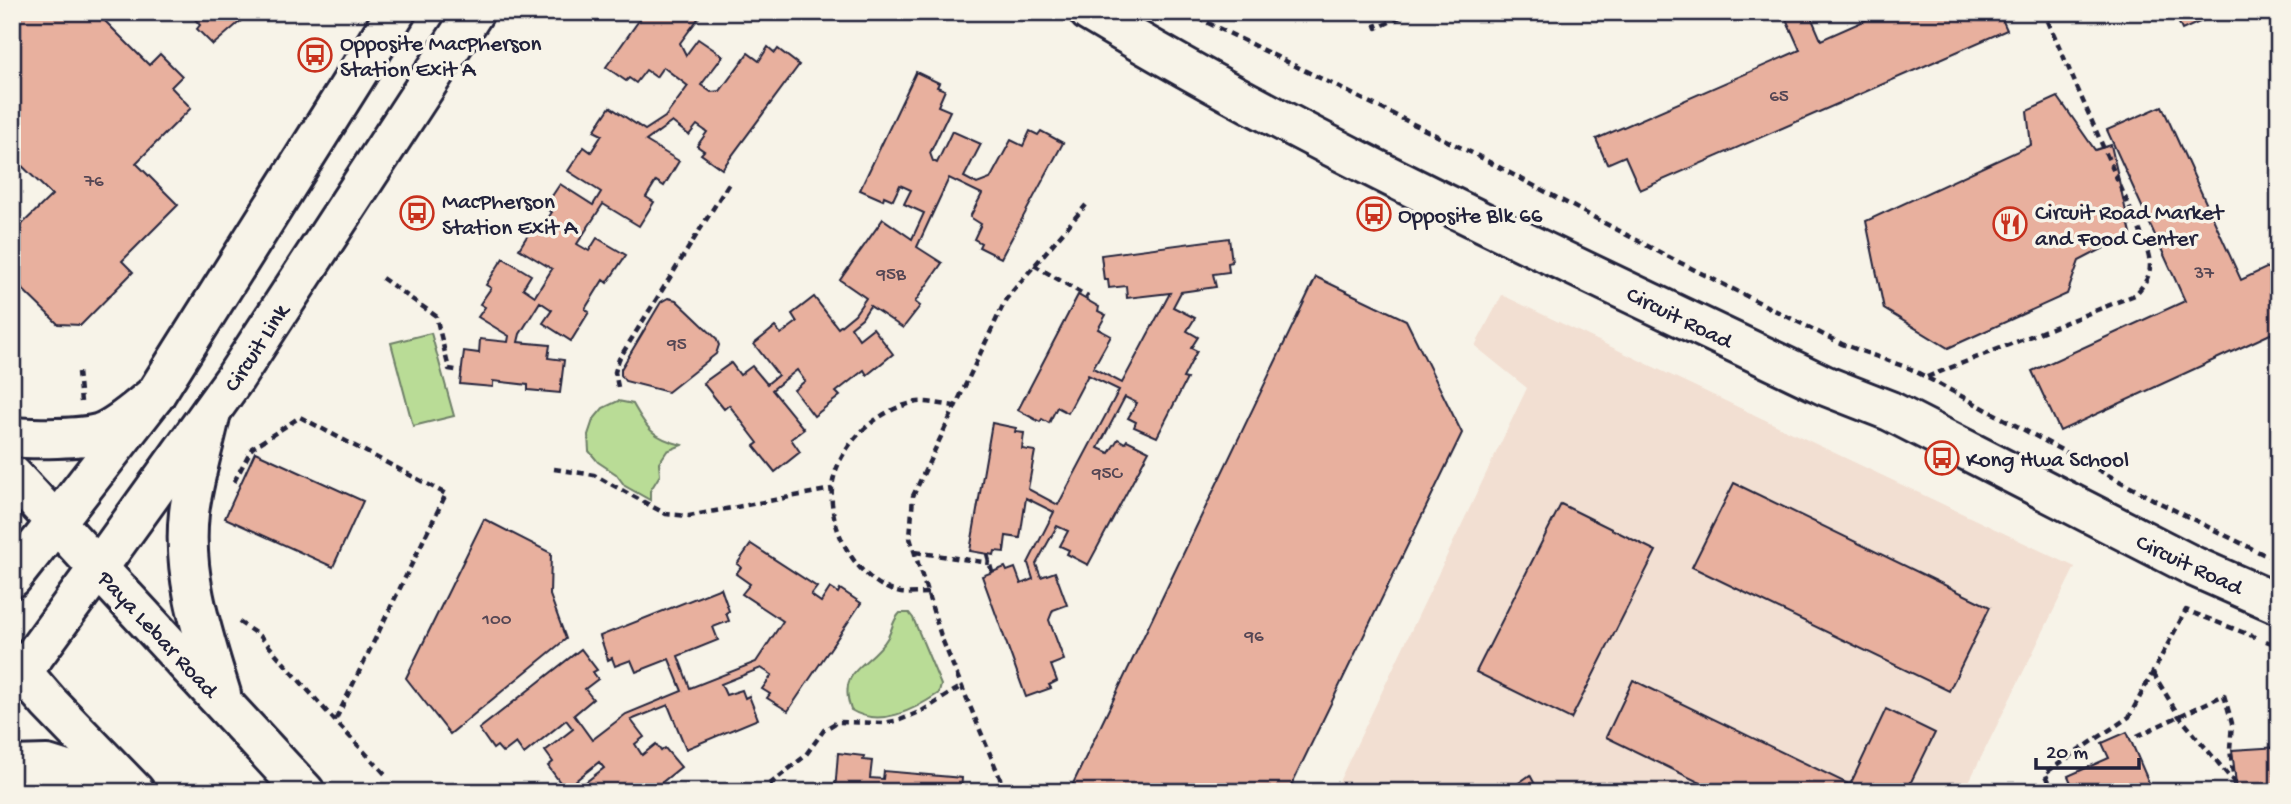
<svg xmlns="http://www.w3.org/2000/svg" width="2291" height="804" font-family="'Gochi Hand',sans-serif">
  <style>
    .built { fill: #f2dfd2 }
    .green { fill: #b9dc96; stroke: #6e7f68; stroke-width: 2 }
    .building { fill: #e8b09e; stroke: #22223b; stroke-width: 2 }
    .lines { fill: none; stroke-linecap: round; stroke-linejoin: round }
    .tertiary-casing { stroke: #22223b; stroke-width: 44 }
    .secondary-casing { stroke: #22223b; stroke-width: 44 }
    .primary-casing { stroke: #22223b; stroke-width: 44 }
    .path { stroke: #22223b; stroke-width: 4.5; stroke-dasharray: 7 5; stroke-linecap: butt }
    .tertiary { stroke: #f7f3e8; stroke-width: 38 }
    .secondary { stroke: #f7f3e8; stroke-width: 38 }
    .primary { stroke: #f7f3e8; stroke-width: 38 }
    .labels { text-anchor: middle; stroke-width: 7; stroke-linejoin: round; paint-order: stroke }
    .number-label { font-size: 19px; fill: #544654 }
    .poi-label { font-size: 23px; fill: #22223b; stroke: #f7f3e8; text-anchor: start }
    .street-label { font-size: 23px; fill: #22223b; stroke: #f7f3e8 }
  </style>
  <rect width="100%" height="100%" fill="#f7f3e8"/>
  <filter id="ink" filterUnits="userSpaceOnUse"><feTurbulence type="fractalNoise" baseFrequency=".0143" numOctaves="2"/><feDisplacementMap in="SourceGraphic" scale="14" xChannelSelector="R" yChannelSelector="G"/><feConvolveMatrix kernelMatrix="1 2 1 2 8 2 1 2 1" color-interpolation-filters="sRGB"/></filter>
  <g filter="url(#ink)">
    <path class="built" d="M1502 295 2075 567 1964 792H1334L1527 388 1475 346Z"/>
    <g class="green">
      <path d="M431 333 454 416 413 426 391 343Z"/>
      <path d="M618 401 633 404C647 429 653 438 682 445L667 451 659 463 660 475 650 491V500L625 486 616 474 598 462 589 451 588 435 593 420 603 408Z"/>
      <path d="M900 613H909L913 618 941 685 939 693C914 710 880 728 851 710 836 667 871 667 888 637 893 628 892 621 900 613Z"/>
    </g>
    <g class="building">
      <path d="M12 12H96L149 65 160 54 182 76 171 87 191 108 136 163 178 205 122 261 133 272 81 325 58 324 12 279V234L52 195 12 156Z"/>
      <path d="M200 12H249L250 13 213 45 197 29 200 25 194 18Z"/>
      <path d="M645 12H703L680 43 686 55 698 39 723 56 701 85 711 92 720 91 748 53 759 61 768 47 775 53 778 49 799 65 722 169 701 154 704 151 697 146 707 132 697 125 689 135 672 122 646 141 679 161 664 186 656 181 646 197 654 202 639 226 603 204 577 244 589 251 597 238 626 255 607 283 603 280 585 309 589 312 571 341 543 323 552 310 540 302 520 334 518 342 550 345 548 358 564 360 560 393 528 390V385L493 381V387L460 384 464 351 479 353 480 339 508 342 509 336 478 317 485 307 480 304 491 288 486 285 503 258 531 275 523 288 535 296 552 269 519 249 534 225 541 229 552 212 544 208 560 184 593 205 601 192 568 171 584 147 591 152 602 135 594 131 610 107 645 130 665 117 688 86 663 67 656 77 646 70 636 83 629 78 626 81 606 67Z"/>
      <path d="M1783 12H1809L1821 40 1884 12H1999L2007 30 1640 190 1625 156 1607 164 1596 139 1800 50Z"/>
      <path d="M2174 12H2222L2182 30Z"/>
      <path d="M916 72 939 83 937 87 945 90 938 106 950 111 930 153 933 161 937 163 952 131 981 144 964 177 977 184 990 179 1011 140 1023 146 1030 131 1038 135 1041 131 1063 143 1001 258 979 247 981 243 974 239 981 224 970 217 982 194 949 178 917 247 942 263 915 302 920 306 903 328 870 306 862 318 851 327 859 339 873 328 893 354 867 375 864 370 836 392 840 396 814 416 794 390 805 381 797 370 772 390 804 429 791 439 800 452 775 472 754 446 758 443 729 405 724 409 703 383 731 363 740 375 752 366 767 384 778 375 754 344 775 327 781 334 797 322 792 314 814 297 838 328 855 314 866 298 840 280 883 219 912 239 924 213 904 204 911 190 900 185 893 200 884 196 883 200 860 190Z"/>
      <path d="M2058 97 2095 150 2111 145 2131 234 2079 261 2067 294 1948 348 1884 309 1866 221 2031 145 2027 111Z"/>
      <path d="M2162 106 2241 280 2279 262V330L2060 431 2032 371 2185 301 2107 130Z"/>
      <path d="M1229 238 1232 262 1228 263 1229 272 1213 274 1216 287 1181 292 1173 307 1195 318 1187 331 1198 337 1191 348 1197 351 1183 378 1187 379 1157 437 1134 427 1136 422 1128 418 1137 403 1125 397 1098 448 1109 453 1118 439 1125 443 1127 440 1149 451 1088 565 1067 554 1069 550 1060 546 1068 531 1057 526 1036 564 1041 577 1055 572 1067 605 1053 610 1049 620 1064 660 1051 665 1057 681 1049 685 1051 688 1026 697 982 576 1005 567 1007 571 1015 568 1021 584 1033 579 1028 563 1054 512 1026 498 1020 538 1006 536 1004 552 995 551 994 555 970 551 992 423 1016 428 1015 432 1024 433 1022 449 1035 451 1028 489 1058 505 1119 390 1088 375 1068 413 1057 407 1049 423 1042 419 1040 422 1018 410 1078 295 1099 307 1098 311 1106 315 1098 329 1111 336 1093 368 1122 383 1170 293 1127 298 1126 286 1109 288 1108 280H1104L1101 255Z"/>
      <path d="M1316 277 1406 320 1462 433 1288 792H1069Z"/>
      <path d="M668 298 676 300 716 338 719 345 716 354 668 392 625 381 621 375V369L661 302Z"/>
      <path d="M255 452 363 501 333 567 225 518Z"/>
      <path d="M1734 483 1990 607 1949 691 1692 567Z"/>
      <path d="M1561 504 1656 551 1571 719 1476 672Z"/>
      <path d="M484 519 551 553 550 595 566 639 450 734 406 678Z"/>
      <path d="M751 544 817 587 811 595 821 602 830 588 838 593 840 589 861 603 788 711 767 698 770 694 762 689 772 675 761 668 721 684 726 695 742 690 745 698 749 696 758 719 686 749 668 705 631 720 644 737 635 744 642 755 656 744 661 751 665 748 681 767 650 792H573L604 768 599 762 565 789 548 766 553 762 545 751 573 729 566 720 524 754 516 743 503 753 497 746 493 749 479 729 581 649 597 670 593 672 598 679 585 689 593 699 574 715 592 740 626 714 682 691 669 659 636 672 631 660 615 666 612 658 608 660 600 636 721 588 729 611 726 613 729 621 713 627 718 640 678 656 690 688 756 662 783 621 742 594 750 584 736 574 741 567 737 564Z"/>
      <path d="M1633 680 1850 785 1886 709 1935 733 1906 792H1719L1606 737Z"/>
      <path d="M2127 732 2153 792H2075L2068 776 2109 758 2102 743Z"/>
      <path d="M2279 747V792H2237L2232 750Z"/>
      <path d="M838 753 864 756 863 760 872 761 870 778 883 779 884 771 962 778 961 792H835Z"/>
      <path d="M1530 775 1539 792H1506Z"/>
    </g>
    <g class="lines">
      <defs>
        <g id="tertiary">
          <path d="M1089 12C1325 154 1578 267 1826 386L1890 411 2195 567 2279 604"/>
          <path d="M57 521 155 395 396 12"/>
          <path d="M99 567 235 378 474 12"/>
        </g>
        <g id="secondary">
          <path d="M12 578 57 521"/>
          <path d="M12 686 99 567"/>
        </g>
        <g id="primary">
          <path d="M211 412C204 445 193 480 189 513 182 576 203 635 221 694"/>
          <path d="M12 437C32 439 82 439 101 433 121 425 138 408 155 395"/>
          <path d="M12 475 305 792"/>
          <path d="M12 660 48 702 135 792"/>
          <path d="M12 766 47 765 131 791"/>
        </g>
      </defs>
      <use href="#tertiary" class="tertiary-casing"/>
      <use href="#secondary" class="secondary-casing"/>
      <use href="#primary" class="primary-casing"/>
      <g class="path">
        <path d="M1186 12 1476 155 1663 254 1842 344 1911 369 2160 503 2263 554 2279 559"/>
        <path d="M1371 12 1377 28 1411 12"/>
        <path d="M1034 265 1088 297"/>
        <path d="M382 278 436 316 449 369 461 371"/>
        <path d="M78 372 81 402"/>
        <path d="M1927 377 2135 295C2155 273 2152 264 2143 238L2044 12"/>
        <path d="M618 387 615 372 619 359 731 180"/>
        <path d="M554 469 594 475 666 514 689 516 832 489"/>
        <path d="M234 482 252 448 300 417 446 494 335 721"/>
        <path d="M915 552 990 563"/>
        <path d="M987 554 992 572"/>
        <path d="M928 593C919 593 909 594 901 593 858 584 828 530 832 488 836 447 877 408 918 402 929 401 944 405 955 406"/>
        <path d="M239 622 261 637 335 721 388 777"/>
        <path d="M2266 641 2279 646"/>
        <path d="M2153 673 2179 716 2234 782 2235 792"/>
        <path d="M2137 736 2224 695 2232 723 2230 749 2234 782 2232 792"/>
        <path d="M760 792 805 756 824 730 837 722 884 723 900 720 922 711 962 686"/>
        <path d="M1002 792 1000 778 942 639 910 538 913 496 1006 299 1086 205"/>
        <path d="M2051 792 2053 790 2045 773 2129 717 2186 610 2255 637"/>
      </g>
      <use href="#tertiary" class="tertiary"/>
      <use href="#secondary" class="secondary"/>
      <use href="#primary" class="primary"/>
    </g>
  </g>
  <defs>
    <symbol id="bus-ring" viewBox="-11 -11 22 22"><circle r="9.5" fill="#f7f3e8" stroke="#c8321e" stroke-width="1.5"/><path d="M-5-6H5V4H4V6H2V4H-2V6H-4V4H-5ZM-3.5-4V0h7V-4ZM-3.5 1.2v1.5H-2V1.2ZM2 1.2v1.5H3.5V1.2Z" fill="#c8321e"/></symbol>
    <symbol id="restaurant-ring" viewBox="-11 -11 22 22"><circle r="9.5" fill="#f7f3e8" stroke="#c8321e" stroke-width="1.5"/><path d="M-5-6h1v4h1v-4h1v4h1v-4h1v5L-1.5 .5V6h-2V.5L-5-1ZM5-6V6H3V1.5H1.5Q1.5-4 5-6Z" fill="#c8321e"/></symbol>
  </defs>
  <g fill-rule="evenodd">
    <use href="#bus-ring" x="296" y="36" width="38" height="38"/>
    <use href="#bus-ring" x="398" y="194" width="38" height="38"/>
    <use href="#bus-ring" x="1355" y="195" width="38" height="38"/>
    <use href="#restaurant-ring" x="1991" y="205" width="38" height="38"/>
    <use href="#bus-ring" x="1923" y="439" width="38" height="38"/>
  </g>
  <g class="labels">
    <g class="number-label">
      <text x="1779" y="101">65</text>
      <text x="94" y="186">76</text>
      <text x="2204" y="278">37</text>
      <text x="891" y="279">95B</text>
      <text x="677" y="349">95</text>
      <text x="1107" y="478">95C</text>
      <text x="497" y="624">100</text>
      <text x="1254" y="641">96</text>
    </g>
    <g class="poi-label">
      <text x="340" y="50">Opposite MacPherson<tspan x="340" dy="26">Station Exit A</tspan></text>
      <text x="442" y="208">MacPherson<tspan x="442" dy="26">Station Exit A</tspan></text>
      <text x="2035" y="219">Circuit Road Market<tspan x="2035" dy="26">and Food Center</tspan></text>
      <text x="1398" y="222">Opposite Blk 66</text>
      <text x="1966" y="466">Kong Hwa School</text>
    </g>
    <g class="street-label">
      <text transform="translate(1680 316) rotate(26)" y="8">Circuit Road</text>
      <text transform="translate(255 347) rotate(-57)" y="8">Circuit Link</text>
      <text transform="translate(2190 563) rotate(25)" y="8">Circuit Road</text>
      <text transform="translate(159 633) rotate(47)" y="8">Paya Lebar Road</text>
    </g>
  </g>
  <rect width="2291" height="804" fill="none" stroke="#f7f3e8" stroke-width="42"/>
  <rect x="21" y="21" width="2249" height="762" fill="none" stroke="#22223b" stroke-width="2.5" filter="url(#ink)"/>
  <path d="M2036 758v10h103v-10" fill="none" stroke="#22223b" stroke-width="3.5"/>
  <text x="2046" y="758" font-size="21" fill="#22223b" stroke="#f7f3e8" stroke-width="5" paint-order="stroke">20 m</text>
</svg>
